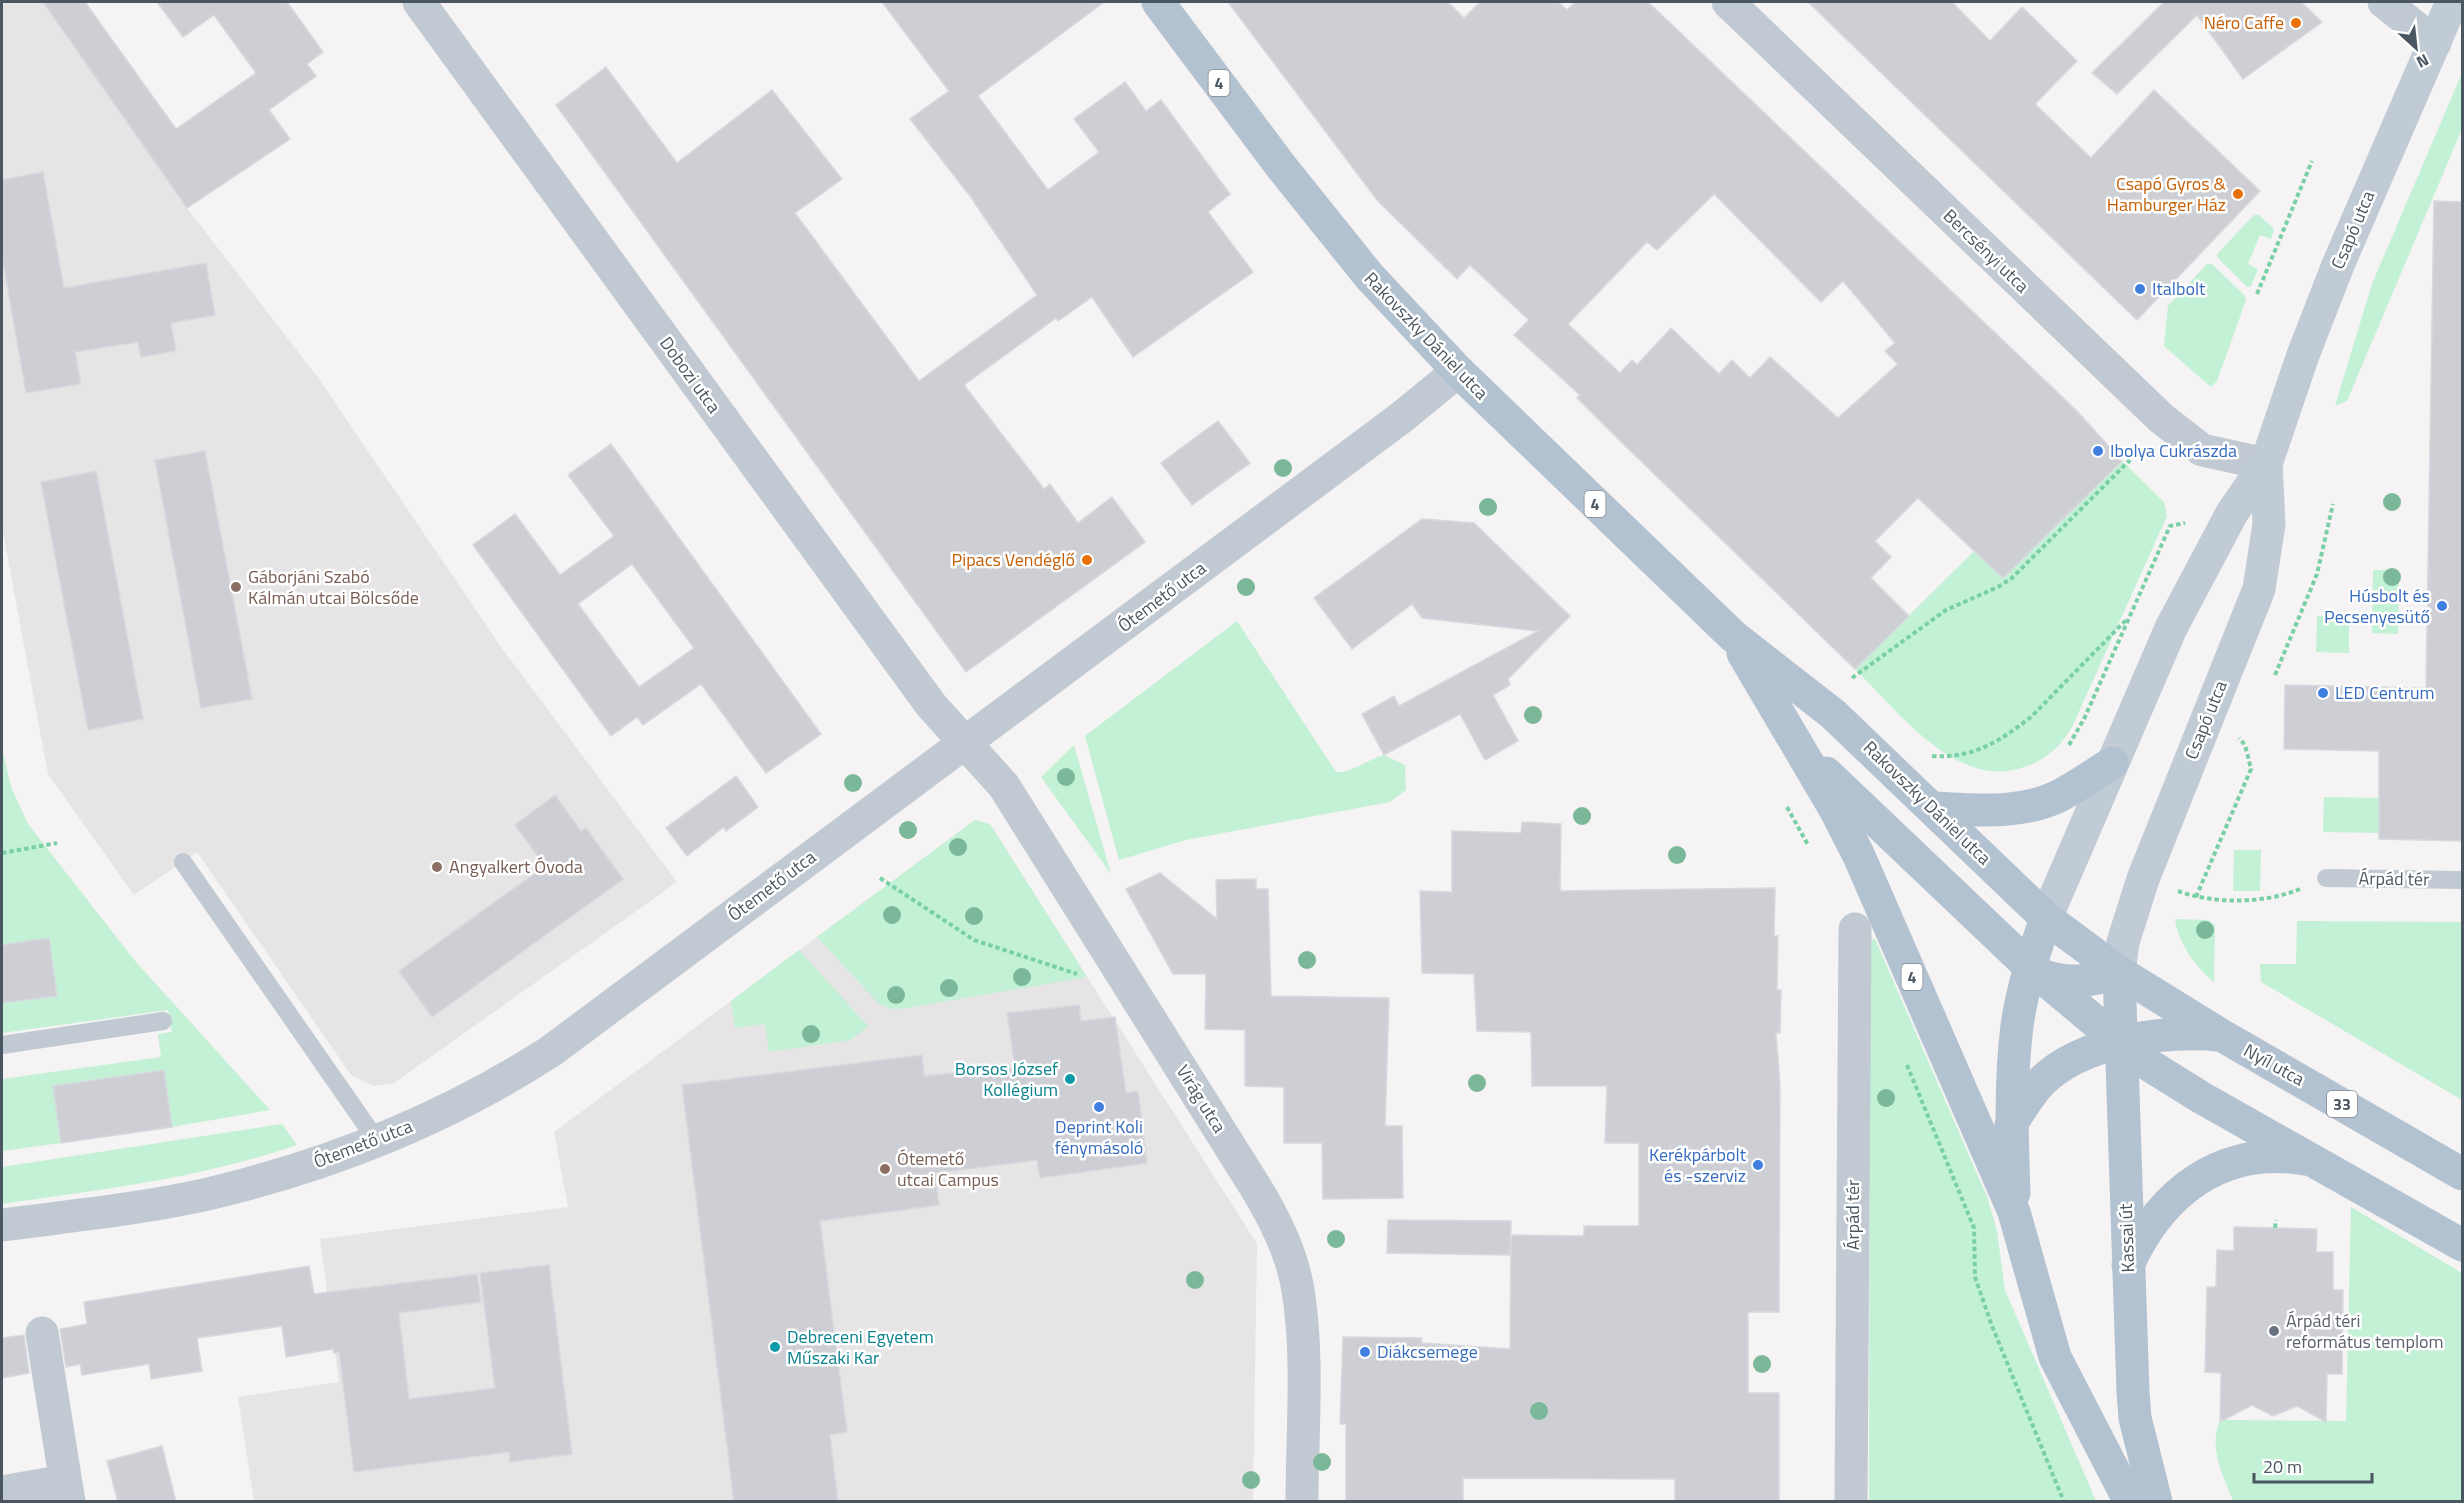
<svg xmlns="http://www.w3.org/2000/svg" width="2464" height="1503" font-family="'Titillium Web',sans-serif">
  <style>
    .education { fill: #e6e4e5 }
    .green { fill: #c3f1d5 }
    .building { fill: #cdcfd5; stroke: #d7d9de; stroke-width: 1.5; fill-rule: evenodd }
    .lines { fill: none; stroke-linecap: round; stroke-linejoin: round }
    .path { stroke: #7ad0a6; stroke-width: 4; stroke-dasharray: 4.5 3; stroke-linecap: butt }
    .lane { stroke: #c1cad2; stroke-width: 18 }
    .street { stroke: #c1cad2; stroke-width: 33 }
    .secondary { stroke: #c1cbd6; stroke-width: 33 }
    .primary { stroke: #b3c2d1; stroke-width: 33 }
    .tree { fill: #7bb799 }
    .food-dot { fill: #e8710a; stroke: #fff; stroke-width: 2 }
    .shop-dot { fill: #3f7fe0; stroke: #fff; stroke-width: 2 }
    .education-dot { fill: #8d6e63; stroke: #fff; stroke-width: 2 }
    .culture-dot { fill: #0f9aa8; stroke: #fff; stroke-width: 2 }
    .worship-dot { fill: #6b7280; stroke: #fff; stroke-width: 2 }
    .labels { text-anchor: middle; stroke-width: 5; stroke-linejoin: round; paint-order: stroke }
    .shield { fill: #fff; stroke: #808990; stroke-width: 1.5 }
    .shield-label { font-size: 16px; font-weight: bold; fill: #4a5661 }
    .food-label { font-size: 18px; fill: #c56008; stroke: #fff; text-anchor: end }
    .street-label { font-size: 18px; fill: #4a5661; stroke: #fff }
    .shop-label { font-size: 18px; fill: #366cbe; stroke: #fff; text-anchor: start }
    .education-label { font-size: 18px; fill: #785e54; stroke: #fff; text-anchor: start }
    .culture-label { font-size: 18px; fill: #0d838f; stroke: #fff; text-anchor: end }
    .worship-label { font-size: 18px; fill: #5b616d; stroke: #fff; text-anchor: start }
  </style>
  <rect width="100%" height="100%" fill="#f5f3f3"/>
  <g class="education">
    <path d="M2 2H43L187 208 319 379 501 647 677 882 394 1083 373 1086 351 1075 197 852 134 895 48 774 2 527Z"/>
    <path d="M975 820 990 824 1257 1244 1253 1501H254L238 1397 339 1382 320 1239 568 1207 554 1132Z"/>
  </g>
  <g class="green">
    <path d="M2462 73V129L2347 401 2335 406 2372 284Z"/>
    <path d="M2254 215H2259L2274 229 2271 239 2260 235 2248 264 2258 269 2251 286 2247 287 2218 258 2217 254Z"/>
    <path d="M2207 264H2212L2244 295 2246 300 2217 381 2211 387 2164 346 2168 306Z"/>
    <path d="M2122 461 2164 502 2167 516 2072 727C2060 747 2046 760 2024 767 1957 791 1898 711 1855 669L1974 551 2003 578Z"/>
    <path d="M2373 570H2399L2398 634 2372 633Z"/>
    <path d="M2317 616H2349V653L2316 652Z"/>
    <path d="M1237 621 1336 772C1353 773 1366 760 1384 755L1405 765 1406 790 1390 802 1186 840 1119 860 1085 736Z"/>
    <path d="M1074 745 1111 874 1041 777Z"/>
    <path d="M2 747 11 787 28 824 136 962 270 1110 172 1127 164 1070 53 1086 61 1143 2 1151V1079L161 1057 158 1034 172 1032 168 1010 2 1033Z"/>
    <path d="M2324 797 2380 798 2379 833 2323 832Z"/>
    <path d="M975 820 990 824 1087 977 901 1009H891L879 1004 817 937Z"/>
    <path d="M2234 850H2261L2260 891H2233Z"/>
    <path d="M2175 919 2208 920 2215 925 2214 982C2196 968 2178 943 2175 919Z"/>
    <path d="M2297 921 2462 922V1100L2261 982 2260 964H2296Z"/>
    <path d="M1875 939 1988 1199 1997 1231 2005 1290 2096 1501 1869 1502 1870 940Z"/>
    <path d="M799 950 868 1026 851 1040 769 1052 765 1024 735 1028 731 1001Z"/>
    <path d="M282 1124 297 1145C198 1179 105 1189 2 1204V1167Z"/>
    <path d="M2351 1207 2462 1273V1501H2233C2223 1475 2208 1449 2220 1420L2346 1421Z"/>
  </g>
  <g class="building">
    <path d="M43 2H85L176 129 256 73 214 15 183 37 157 2H287L323 52 307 64 316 76 269 110 290 139 187 208Z"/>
    <path d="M882 2H1104L978 96 1048 190 1099 152 1074 119 1125 82 1146 111 1161 100 1230 194 1208 212 1253 272 1133 357 1092 297 1058 321 1056 318 964 385 1044 489 1050 484 1078 523 1112 497 1145 542 966 672 556 105 606 67 677 163 772 90 842 179 795 213 919 381 1037 295 970 196 910 119 949 91Z"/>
    <path d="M1228 2H1448L1464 18 1480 2H1558L1567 10 1575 2H1648L2077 411 2122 461 2003 578 1918 498 1875 541 1891 557 1871 578 1909 616 1855 669 1611 432 1577 398 1580 395 1514 335 1529 320 1470 265 1457 279 1377 200ZM1714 194 1821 302 1843 281 1895 343 1885 351 1898 364 1838 418 1770 357 1750 378 1732 360 1719 374 1671 328 1637 365 1632 360 1620 373 1568 324 1647 242 1657 250Z"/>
    <path d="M1808 2H1952L1990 41 2022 7 2077 61 2035 104 2091 158 2154 90 2260 191 2137 320Z"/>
    <path d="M2164 2H2301L2322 22 2243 79 2197 15 2117 94 2092 73Z"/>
    <path d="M43 172 64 288 206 263 215 315 171 323 176 351 141 357 138 342 75 352 81 384 26 393 2 256V180Z"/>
    <path d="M2434 201 2463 202V841L2379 839V751L2284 749 2285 685 2426 688Z"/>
    <path d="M1218 421 1250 463 1192 505 1161 463Z"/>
    <path d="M611 444 821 734 766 773 701 684 643 725 637 717 611 736 473 545 515 514 560 575 614 536 568 475ZM632 564 694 648 639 687 578 604Z"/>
    <path d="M205 451 252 699 201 708 155 460Z"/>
    <path d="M96 471 143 719 88 730 41 482Z"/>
    <path d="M1422 519 1474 523 1570 616 1508 679 1510 685 1493 695 1518 741 1485 760 1460 714 1384 755 1362 714 1394 696 1399 706 1538 631 1422 618 1412 604 1352 649 1314 598Z"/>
    <path d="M736 776 758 807 726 831 724 827 687 856 666 828Z"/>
    <path d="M555 795 581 831 586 828 623 879 432 1017 399 971 545 866 515 825Z"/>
    <path d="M1522 822 1561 824 1560 891 1775 888 1774 936H1778L1777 990H1781L1780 1033H1776L1780 1086 1779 1312H1748V1393H1779V1502H1675V1479L1463 1478V1502H1346V1424H1340L1343 1337 1422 1338 1421 1343 1510 1349 1511 1235 1584 1236V1226H1639V1143H1605L1607 1086H1532L1531 1032 1477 1031 1474 974 1422 973 1420 891 1452 892V831L1521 833Z"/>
    <path d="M1160 873 1217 919 1216 880 1256 879V889H1268L1271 996 1389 998 1385 1126H1402L1403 1198 1323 1199 1322 1143H1284V1087L1245 1086V1030L1205 1029 1206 974H1173L1126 889Z"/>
    <path d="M49 938 57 996 2 1003V945Z"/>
    <path d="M1079 1005 1081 1021 1115 1017 1126 1093 1138 1091 1147 1163 1040 1178 1037 1160 935 1173 939 1205 820 1221 847 1432 830 1435 838 1502H734L682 1085 922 1055 924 1076 1015 1067 1007 1013Z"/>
    <path d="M164 1070 172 1127 61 1143 53 1086Z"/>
    <path d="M1388 1220 1511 1221 1510 1255 1387 1253Z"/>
    <path d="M2234 1227 2317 1229 2316 1252H2333V1290H2343L2342 1374H2327L2326 1422 2297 1406 2273 1416 2252 1405 2220 1422 2221 1373 2205 1372 2207 1287H2216L2217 1250 2234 1251Z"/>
    <path d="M549 1265 572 1454 510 1462 509 1452 354 1472 339 1352 334 1353 333 1349 286 1357 282 1326 197 1338 202 1371 151 1379 149 1364 82 1375 80 1364 66 1367 60 1329 87 1324 84 1302 309 1266 314 1294 477 1274 481 1302 399 1313 409 1399 495 1388 480 1273Z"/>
    <path d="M24 1335 29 1373 2 1378V1338Z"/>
    <path d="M162 1446 176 1502H118L107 1461Z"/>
  </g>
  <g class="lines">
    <g class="path">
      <path d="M2257 294 2312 161"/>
      <path d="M2275 675 2317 574 2333 504"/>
      <path d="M1852 678 1946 610 1998 587 2012 578 2130 460"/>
      <path d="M2069 745 2084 719 2170 526 2185 523"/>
      <path d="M1932 756C1972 759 2001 741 2032 716L2127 619"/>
      <path d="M1787 807 1808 845"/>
      <path d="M2 853 57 843"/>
      <path d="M880 878 974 940 1077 974"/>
      <path d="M2178 891C2214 904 2264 904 2300 889"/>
      <path d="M2196 897 2251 769 2245 745 2239 738"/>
      <path d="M1907 1065 1974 1228 1975 1277 1992 1326 2064 1502"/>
      <path d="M2275 1228 2276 1220"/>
    </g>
    <g class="lane">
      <path d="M183 862 377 1141"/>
      <path d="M2326 878 2462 880"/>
      <path d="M2 1045 163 1021"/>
    </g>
    <g class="street">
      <path d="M419 2 931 705 1004 786 1256 1188C1275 1219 1292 1253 1298 1290 1309 1358 1302 1432 1302 1502"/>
      <path d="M1728 2 2161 418 2202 450 2266 464"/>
      <path d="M2384 2 2435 43"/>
      <path d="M2 1225C70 1216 141 1209 208 1194 330 1165 446 1119 551 1051L1402 417 1458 371"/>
      <path d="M42 1333 69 1502"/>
      <path d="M2 1492 65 1481"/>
      <path d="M1851 1502 1855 929"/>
    </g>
    <g class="secondary">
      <path d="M2046 918 2171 628 2232 513 2266 464 2303 355 2338 265 2452 2"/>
      <path d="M2119 972 2123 942 2143 879 2259 589 2269 524 2266 464"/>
    </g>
    <g class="primary">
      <path d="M1158 2 1280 165 1369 276 1458 371 1733 636 1833 714 2046 918 2119 972 2221 1035 2462 1174"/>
      <path d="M1743 653 1835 809 1859 856 2014 1212 2055 1357 2130 1502"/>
      <path d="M1826 773 2030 967 2141 1060 2202 1098 2462 1245"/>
      <path d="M1934 808C1976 810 2022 815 2061 795 2079 785 2095 774 2112 763"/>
      <path d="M2119 972 2133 1392 2135 1418 2156 1502"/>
      <path d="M2039 974C2067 986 2091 981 2119 972"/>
      <path d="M2011 1125C2020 1110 2028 1096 2040 1083 2081 1041 2164 1030 2219 1035"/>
      <path d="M2014 1193C2012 1137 2010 1081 2017 1026 2022 989 2034 953 2046 918"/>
      <path d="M2128 1265C2161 1192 2222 1145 2305 1159"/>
    </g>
  </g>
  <g class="tree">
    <circle cx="1283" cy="468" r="9"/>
    <circle cx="2392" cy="502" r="9"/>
    <circle cx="1488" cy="507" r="9"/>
    <circle cx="2392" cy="577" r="9"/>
    <circle cx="1246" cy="587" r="9"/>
    <circle cx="1533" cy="715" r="9"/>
    <circle cx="1066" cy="777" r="9"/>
    <circle cx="853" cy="783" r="9"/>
    <circle cx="1582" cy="816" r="9"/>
    <circle cx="908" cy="830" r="9"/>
    <circle cx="958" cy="847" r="9"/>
    <circle cx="1677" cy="855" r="9"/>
    <circle cx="892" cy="915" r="9"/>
    <circle cx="974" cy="916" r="9"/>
    <circle cx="2205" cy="930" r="9"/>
    <circle cx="1307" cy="960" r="9"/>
    <circle cx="1022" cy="977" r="9"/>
    <circle cx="949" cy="988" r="9"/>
    <circle cx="896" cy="995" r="9"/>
    <circle cx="811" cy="1034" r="9"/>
    <circle cx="1477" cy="1083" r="9"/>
    <circle cx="1886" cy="1098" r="9"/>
    <circle cx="1336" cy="1239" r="9"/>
    <circle cx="1195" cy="1280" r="9"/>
    <circle cx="1762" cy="1364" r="9"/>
    <circle cx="1539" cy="1411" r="9"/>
    <circle cx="1322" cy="1462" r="9"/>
    <circle cx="1251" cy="1480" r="9"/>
  </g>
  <g class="food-dot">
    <circle cx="2296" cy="23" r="6"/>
    <circle cx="2238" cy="194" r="6"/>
    <circle cx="1087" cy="560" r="6"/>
  </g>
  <g class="shop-dot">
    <circle cx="2140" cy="289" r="6"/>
    <circle cx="2098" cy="451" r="6"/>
    <circle cx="2442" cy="606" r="6"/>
    <circle cx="2323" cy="693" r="6"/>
    <circle cx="1099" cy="1107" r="6"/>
    <circle cx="1758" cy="1165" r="6"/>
    <circle cx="1365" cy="1352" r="6"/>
  </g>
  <g class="education-dot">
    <circle cx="236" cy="587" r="6"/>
    <circle cx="437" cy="867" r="6"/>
    <circle cx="885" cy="1169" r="6"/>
  </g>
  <g class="culture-dot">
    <circle cx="1070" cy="1079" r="6"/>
    <circle cx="775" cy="1347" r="6"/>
  </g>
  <circle class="worship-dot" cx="2274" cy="1331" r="6"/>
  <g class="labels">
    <g class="shield">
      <rect x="1208.5" y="70" width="21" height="26" rx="4.5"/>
      <rect x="1584.5" y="491" width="21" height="26" rx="4.5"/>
      <rect x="1901.5" y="964" width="21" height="26" rx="4.5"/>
      <rect x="2327" y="1091" width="30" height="26" rx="4.5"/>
    </g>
    <g class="shield-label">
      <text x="1219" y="89">4</text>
      <text x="1595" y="510">4</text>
      <text x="1912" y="983">4</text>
      <text x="2342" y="1110">33</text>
    </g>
    <g class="food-label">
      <text x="2284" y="29">Néro Caffe</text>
      <text x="2226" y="190">Csapó Gyros &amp;<tspan x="2226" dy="21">Hamburger Ház</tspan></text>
      <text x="1075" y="566">Pipacs Vendéglő</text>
    </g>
    <g class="street-label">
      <text transform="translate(2353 230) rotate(-67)" y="6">Csapó utca</text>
      <text transform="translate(1986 251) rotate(44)" y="6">Bercsényi utca</text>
      <text transform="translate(1426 336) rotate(46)" y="6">Rakovszky Dániel utca</text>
      <text transform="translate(690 375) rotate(54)" y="6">Dobozi utca</text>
      <text transform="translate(1162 597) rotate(-37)" y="6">Ótemető utca</text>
      <text transform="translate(2206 720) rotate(-68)" y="6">Csapó utca</text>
      <text transform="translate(1927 803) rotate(44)" y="6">Rakovszky Dániel utca</text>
      <text transform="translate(2394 879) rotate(1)" y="6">Árpád tér</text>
      <text transform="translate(772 886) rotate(-37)" y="6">Ótemető utca</text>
      <text transform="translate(2274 1065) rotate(29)" y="6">Nyíl utca</text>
      <text transform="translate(1201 1099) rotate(58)" y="6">Virág utca</text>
      <text transform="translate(363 1144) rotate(-21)" y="6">Ótemető utca</text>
      <text transform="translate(1853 1215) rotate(-90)" y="6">Árpád tér</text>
      <text transform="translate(2127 1238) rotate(-92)" y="6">Kassai út</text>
    </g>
    <g class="shop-label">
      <text x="2152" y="295">Italbolt</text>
      <text x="2110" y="457">Ibolya Cukrászda</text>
      <text x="2430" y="602" text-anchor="end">Húsbolt és<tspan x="2430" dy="21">Pecsenyesütő</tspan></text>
      <text x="2335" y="699">LED Centrum</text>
      <text x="1099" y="1133" text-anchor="middle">Deprint Koli<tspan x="1099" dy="21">fénymásoló</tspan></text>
      <text x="1746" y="1161" text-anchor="end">Kerékpárbolt<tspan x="1746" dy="21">és -szerviz</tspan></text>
      <text x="1377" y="1358">Diákcsemege</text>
    </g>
    <g class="education-label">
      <text x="248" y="583">Gáborjáni Szabó<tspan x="248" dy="21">Kálmán utcai Bölcsőde</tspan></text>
      <text x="449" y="873">Angyalkert Óvoda</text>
      <text x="897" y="1165">Ótemető<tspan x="897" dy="21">utcai Campus</tspan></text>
    </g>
    <g class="culture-label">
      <text x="1058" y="1075">Borsos József<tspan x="1058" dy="21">Kollégium</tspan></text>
      <text x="787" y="1343" text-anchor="start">Debreceni Egyetem<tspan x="787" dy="21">Műszaki Kar</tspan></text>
    </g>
    <g class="worship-label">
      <text x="2286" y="1327">Árpád téri<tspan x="2286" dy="21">református templom</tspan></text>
    </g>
  </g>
  <rect width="2464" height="1503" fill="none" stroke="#4a5661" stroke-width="6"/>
  <g transform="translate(2416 48) rotate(153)" stroke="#ffffff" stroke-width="4.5" paint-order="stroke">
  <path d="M0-4.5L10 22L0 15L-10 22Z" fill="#4a5661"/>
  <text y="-9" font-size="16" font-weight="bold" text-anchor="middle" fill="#4a5661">N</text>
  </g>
  <path d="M2254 1473v9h118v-9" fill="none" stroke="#4a5661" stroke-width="3"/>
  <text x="2263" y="1473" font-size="18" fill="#4a5661" stroke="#ffffff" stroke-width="4.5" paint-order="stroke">20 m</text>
</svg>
